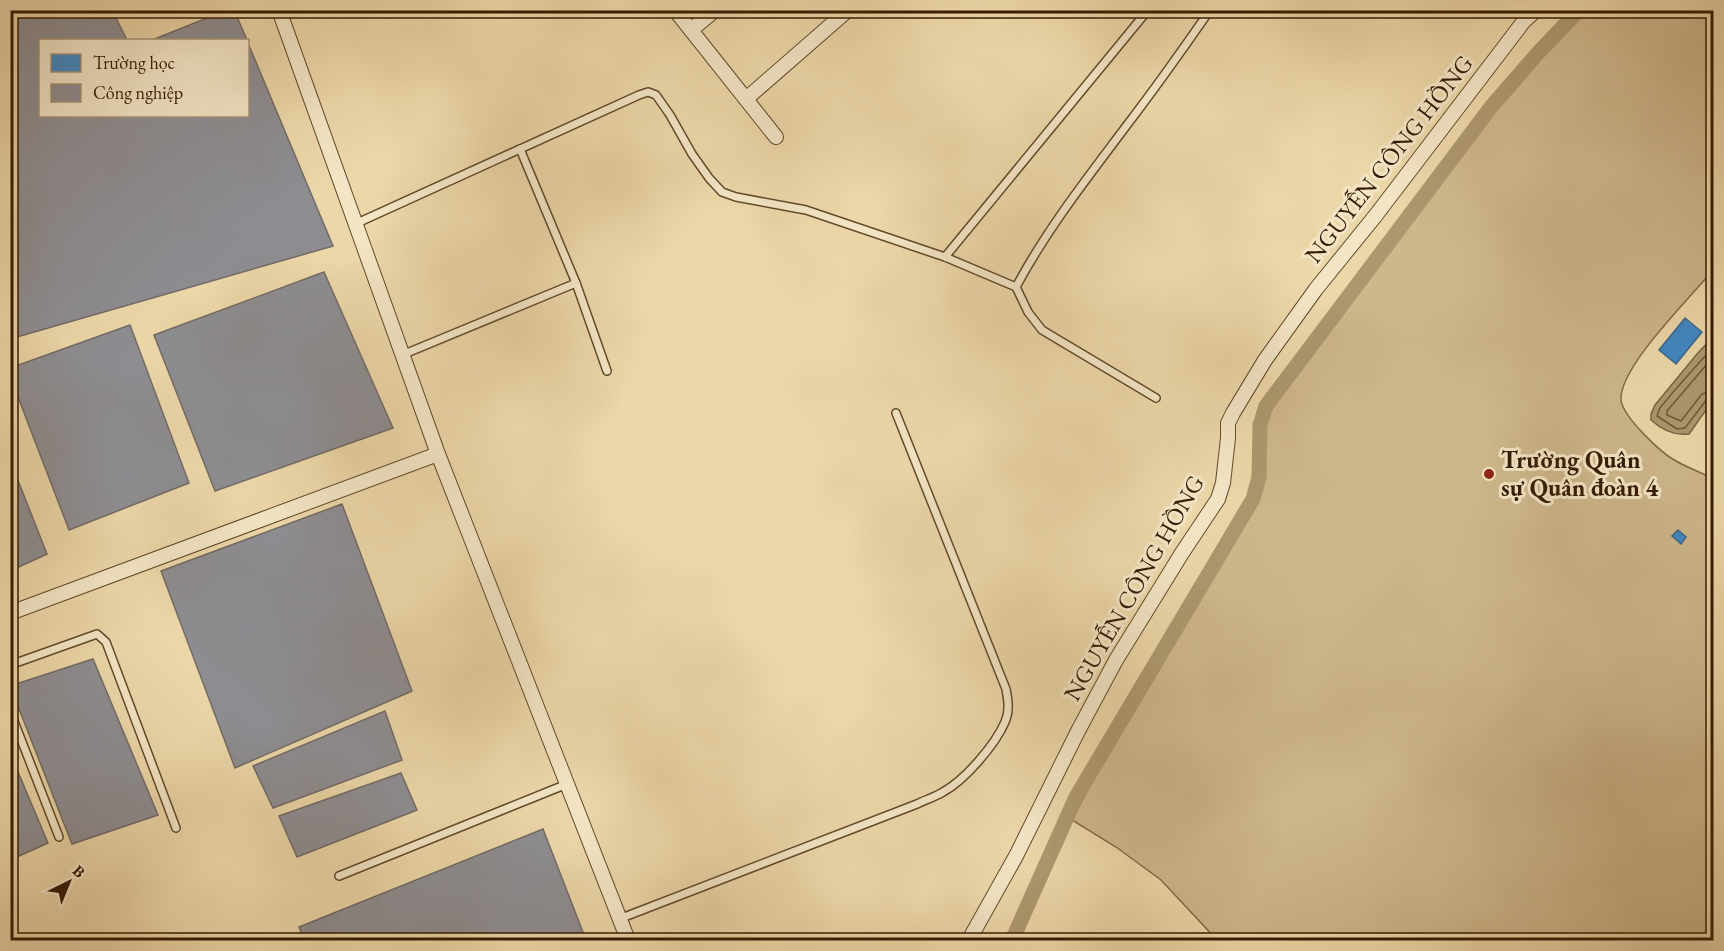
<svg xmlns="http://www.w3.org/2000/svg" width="1724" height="951" font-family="'EB Garamond',serif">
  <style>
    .green { fill: #cdb78b; stroke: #806946; stroke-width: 1.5 }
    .water { fill: #ad976f; stroke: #7d6543; stroke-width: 1.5 }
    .schools { fill: #3f88c5; stroke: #3c678a; stroke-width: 1.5 }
    .industry { fill: #8d8d92; stroke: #726b66; stroke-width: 1.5 }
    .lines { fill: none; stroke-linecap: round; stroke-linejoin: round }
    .shore { stroke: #705938; stroke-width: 1.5 }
    .canal { stroke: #ad976f; stroke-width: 15 }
    .service-casing { stroke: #624a2a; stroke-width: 10 }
    .minor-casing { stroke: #624a2a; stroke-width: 16 }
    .service { stroke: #f3e5c6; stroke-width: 7 }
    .minor { stroke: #f3e5c6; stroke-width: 14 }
    .poi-dot { fill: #8f2418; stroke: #f3e5c6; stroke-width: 2 }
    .labels { text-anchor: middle; stroke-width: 6; stroke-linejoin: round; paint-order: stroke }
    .street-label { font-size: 24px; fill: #341b00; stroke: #f3e5c6 }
    .poi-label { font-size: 24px; font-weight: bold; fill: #341b00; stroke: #f3e5c6; text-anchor: start }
  </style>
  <rect width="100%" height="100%" fill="#ecd7a8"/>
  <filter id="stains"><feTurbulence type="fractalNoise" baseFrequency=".00333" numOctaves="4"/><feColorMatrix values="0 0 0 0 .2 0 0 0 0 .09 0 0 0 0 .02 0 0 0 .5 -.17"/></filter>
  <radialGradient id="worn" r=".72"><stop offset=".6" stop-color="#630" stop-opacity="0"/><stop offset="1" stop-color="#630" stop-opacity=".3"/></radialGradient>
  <path class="green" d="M1585 11H1713V270C1691 297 1619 367 1621 400 1623 417 1661 453 1676 461 1688 468 1701 472 1713 479L1714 581 1710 584 1714 587 1713 940H1217L1161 880 1116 847 1072 820 1121 726 1259 498C1269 470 1260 442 1269 414 1272 407 1276 400 1280 394L1497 105Z"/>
  <path class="water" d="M1713 337V400L1689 434C1674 436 1662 430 1651 420V414L1655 405 1697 354Z"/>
  <g class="schools">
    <path d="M1685 318 1702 332 1676 364 1659 350Z"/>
    <path d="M1678 530 1686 537 1681 544 1672 536Z"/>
  </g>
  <g class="industry">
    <path d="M10 10H112L127 40H40V116H248V43L333 246 10 339Z"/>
    <path d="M227 10H234L247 40H152Z"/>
    <path d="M324 272 393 428 215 491 154 335Z"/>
    <path d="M130 325 189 483 69 530 10 376V368Z"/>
    <path d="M10 460 47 554 10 571Z"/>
    <path d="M342 504 412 691 235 768 161 571Z"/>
    <path d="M93 659 158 815 72 844 10 686Z"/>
    <path d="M385 711 402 760 273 808 253 766Z"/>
    <path d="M10 753 48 843 10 860Z"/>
    <path d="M401 773 417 810 297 857 279 816Z"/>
    <path d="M543 829 586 940H304L299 927Z"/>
  </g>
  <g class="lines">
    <g class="shore">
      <path d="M1714 346 1674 391 1660 408 1657 416 1677 429 1685 428 1707 399 1714 397"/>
      <path d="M1714 356 1667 411V415L1681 421 1702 394 1714 390"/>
    </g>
    <path class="canal" d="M1009 940 1014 936 1076 797 1253 499 1259 477 1260 425 1266 406 1491 107 1538 53 1579 10"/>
    <defs>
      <g id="service">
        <path d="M520 149 576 283 607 371"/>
        <path d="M355 224 639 95 648 92 656 95 670 115 692 154 709 178 722 192 736 197 806 210 945 257 1016 287"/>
        <path d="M945 257 1148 10"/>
        <path d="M402 355 576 283"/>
        <path d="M1156 398 1042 330 1028 312 1016 287C1047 229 1088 177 1127 125 1156 87 1183 49 1210 10"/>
        <path d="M10 665 97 634 106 642 176 828"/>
        <path d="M10 711 59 837"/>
        <path d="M339 876 567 784"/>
        <path d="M619 919 917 804C925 800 935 797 943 792 965 780 995 745 1005 722 1010 711 1008 700 1006 689L896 413"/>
      </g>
      <g id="minor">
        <path d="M279 10 438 454 628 940"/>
        <path d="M675 10 776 137"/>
        <path d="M691 30 715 10"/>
        <path d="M746 99 848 10"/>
        <path d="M10 613 438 454"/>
        <path d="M969 940 1016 856 1078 731 1116 660 1182 553 1218 499 1223 483 1228 438V423L1233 413 1265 360 1316 289 1376 215 1524 21 1536 10"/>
      </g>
    </defs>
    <use href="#service" class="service-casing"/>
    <use href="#minor" class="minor-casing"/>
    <use href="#service" class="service"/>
    <use href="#minor" class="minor"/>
  </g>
  <circle class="poi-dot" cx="1489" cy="474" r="6"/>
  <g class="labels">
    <g class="street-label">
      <text transform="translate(1389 159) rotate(-52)" y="8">NGUYỄN CÔNG HỒNG</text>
      <text transform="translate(1134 588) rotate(-60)" y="8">NGUYỄN CÔNG HỒNG</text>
    </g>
    <g class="poi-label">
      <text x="1501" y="468">Trường Quân<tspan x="1501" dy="28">sự Quân đoàn 4</tspan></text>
    </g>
  </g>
  <rect width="1724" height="951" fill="none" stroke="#ecd7a8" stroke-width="36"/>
  <rect x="12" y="12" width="1700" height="927" fill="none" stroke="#341b00" stroke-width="3"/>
  <rect x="18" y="18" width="1688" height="915" fill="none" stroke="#341b00" stroke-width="1.5"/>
  <rect x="39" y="39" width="210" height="78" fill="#f3e5c6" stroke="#a79477" stroke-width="1.5"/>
  <rect x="51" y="54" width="30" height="18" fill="#3f88c5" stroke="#a79477" stroke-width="1.5"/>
  <text x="93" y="69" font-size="18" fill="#341b00">Trường học</text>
  <rect x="51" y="84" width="30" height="18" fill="#8d8d92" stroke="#a79477" stroke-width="1.5"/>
  <text x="93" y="99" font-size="18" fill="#341b00">Công nghiệp</text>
  <g transform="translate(69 882) rotate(43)" stroke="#f3e5c6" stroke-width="4.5" paint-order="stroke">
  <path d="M0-4.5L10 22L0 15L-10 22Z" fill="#341b00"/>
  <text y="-9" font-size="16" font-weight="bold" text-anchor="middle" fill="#341b00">B</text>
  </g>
  <rect width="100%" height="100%" filter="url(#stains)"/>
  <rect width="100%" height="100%" fill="url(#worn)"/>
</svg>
